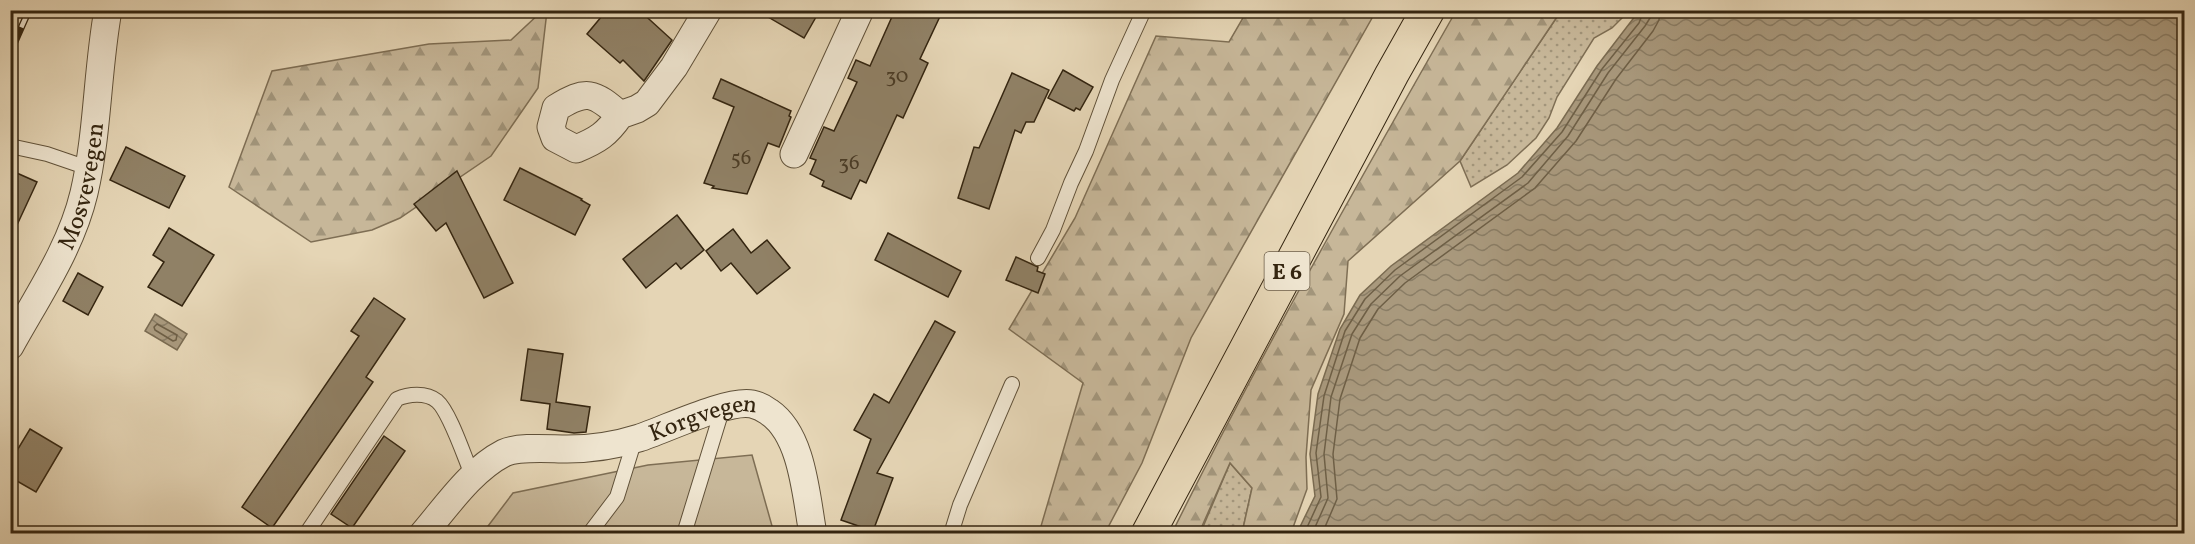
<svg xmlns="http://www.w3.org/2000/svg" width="2195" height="544" font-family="Vollkorn,serif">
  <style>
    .grass { fill: url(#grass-dots); stroke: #7e6e54; stroke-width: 1.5 }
    .forest { fill: url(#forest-firs); stroke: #7e6e54; stroke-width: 1.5 }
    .park { fill: #c7b799; stroke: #7e6e54; stroke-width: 1.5 }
    .water { fill: url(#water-waves); stroke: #7a6b51; stroke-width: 1.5 }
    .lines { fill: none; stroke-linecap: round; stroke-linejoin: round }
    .shore { stroke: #6e5f46; stroke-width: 1.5 }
    .building { fill: #908166; stroke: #342510; stroke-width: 1.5 }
    .lane-casing { stroke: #605139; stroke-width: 16 }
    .street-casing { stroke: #605139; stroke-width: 29 }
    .highway-casing { stroke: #342510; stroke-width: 35 }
    .lane { stroke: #eee4cf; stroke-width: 14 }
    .street { stroke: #eee4cf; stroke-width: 27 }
    .highway { stroke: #e5d5b5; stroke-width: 33 }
    .rail-casing { stroke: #342510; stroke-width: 7 }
    .rail { stroke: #eee4cf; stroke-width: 4.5; stroke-dasharray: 14; stroke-linecap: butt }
    .labels { text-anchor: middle; stroke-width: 5; stroke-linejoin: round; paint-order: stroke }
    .number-label { font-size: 21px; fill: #4b3c26 }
    .shield { fill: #eee4cf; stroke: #6c5e49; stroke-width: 1.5 }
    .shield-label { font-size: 22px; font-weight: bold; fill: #342510 }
    .street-label { font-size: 24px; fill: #342510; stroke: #eee4cf }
  </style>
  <defs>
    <pattern id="grass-dots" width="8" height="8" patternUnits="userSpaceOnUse" patternTransform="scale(1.5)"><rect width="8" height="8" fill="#c7b799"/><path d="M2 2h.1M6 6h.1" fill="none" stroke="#a2957b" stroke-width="1.8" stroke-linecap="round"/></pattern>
    <pattern id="forest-firs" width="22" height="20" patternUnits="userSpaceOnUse" patternTransform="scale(1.5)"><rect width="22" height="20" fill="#c7b799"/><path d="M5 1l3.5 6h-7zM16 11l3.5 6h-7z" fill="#a2957b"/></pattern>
    <pattern id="water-waves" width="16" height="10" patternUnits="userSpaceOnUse" patternTransform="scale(1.5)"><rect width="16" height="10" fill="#a9997d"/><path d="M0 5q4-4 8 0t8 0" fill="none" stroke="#8a7d65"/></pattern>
  </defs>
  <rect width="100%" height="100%" fill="#e5d5b5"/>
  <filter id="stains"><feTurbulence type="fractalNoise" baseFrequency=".00333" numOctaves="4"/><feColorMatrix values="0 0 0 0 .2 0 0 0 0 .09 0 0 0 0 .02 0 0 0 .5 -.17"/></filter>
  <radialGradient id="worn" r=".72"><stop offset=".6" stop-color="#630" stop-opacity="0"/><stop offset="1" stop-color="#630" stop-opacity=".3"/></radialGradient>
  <g class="grass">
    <path d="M1561 11H1629L1612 28 1594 38 1557 97 1549 118 1536 138 1507 165 1471 187 1460 161Z"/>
    <path d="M1230 463 1252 488 1242 533 1200 534Z"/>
  </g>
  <g class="forest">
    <path d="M542 11H547L538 88 491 156 400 218 372 230 311 242 229 187 272 71 429 44 511 40Z"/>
    <path d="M1247 11H1376L1191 338 1142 463 1105 533H1039L1083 383 1009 329 1075 218 1156 36 1229 42Z"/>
    <path d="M1456 11H1561L1460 161 1348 261 1344 314 1311 390 1306 457 1307 489 1291 533H1242L1252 488 1230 463 1199 533H1172C1260 355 1358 183 1456 11Z"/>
  </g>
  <path class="park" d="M752 455 774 533 482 534 513 493 648 465Z"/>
  <g class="water">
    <path d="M1639 11H2184V533H1297L1315 496 1310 454 1318 394 1340 329 1360 295 1391 266 1518 173 1557 128 1597 66Z"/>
    <path d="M155 314 187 334 177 350 145 331Z"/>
  </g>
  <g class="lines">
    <g class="shore">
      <path d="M157 324 177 335 176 340 173 341 155 330 154 327Z"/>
      <path d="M1304 534 1321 497 1316 453 1324 396 1345 331 1365 299 1395 270 1522 177 1562 132 1602 69 1639 23 1644 10"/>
      <path d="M1312 534 1328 498 1324 454 1331 397 1352 334 1371 304 1400 276 1528 183 1568 136 1608 73 1645 26 1650 18 1651 10"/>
      <path d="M1322 534 1337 499 1333 454 1340 399 1360 338 1378 309 1405 283 1535 188 1576 141 1616 79 1653 31 1659 20 1660 10"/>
    </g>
  </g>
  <g class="building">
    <path d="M607 10H639L672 40 644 81 623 60 620 63 587 34Z"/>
    <path d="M756 10H820L804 38Z"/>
    <path d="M895 10H943L920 59 928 63 903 118 897 115 866 183 860 180 851 199 822 186 824 181 810 174 816 160 810 158 824 127 834 131 857 82 848 78 856 60 870 66Z"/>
    <path d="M1063 70 1093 87 1080 110 1076 108 1074 111 1048 98Z"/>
    <path d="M1012 73 1049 90 1034 122H1026L1021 133 1015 130 989 209 958 198 974 147 979 148Z"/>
    <path d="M721 79 791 111 789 116 791 117 779 147 768 143 747 194 712 188 714 186 704 183 734 107 713 98Z"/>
    <path d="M126 147 185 176 169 208 110 180Z"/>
    <path d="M520 168 582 199 581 200 590 205 575 235 504 200Z"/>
    <path d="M10 170 37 182 10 240Z"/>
    <path d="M457 171 513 283 484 298 446 223 436 231 414 204Z"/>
    <path d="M677 215 704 250 681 269 676 263 646 288 623 259Z"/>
    <path d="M169 228 214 255 182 306 148 287 164 262 153 255Z"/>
    <path d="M733 229 751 253 767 240 790 268 757 294 731 263 721 271 706 251Z"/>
    <path d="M888 233 961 271 948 297 875 260Z"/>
    <path d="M1016 257 1038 267 1037 271 1045 274 1038 293 1006 280Z"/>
    <path d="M78 273 103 287 88 315 63 301Z"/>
    <path d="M374 298 405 319 366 377 373 382 272 528 242 507 359 336 351 331Z"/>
    <path d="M935 321 955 332 877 473 893 478 873 531 841 520 871 439 854 430 874 394 889 403Z"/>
    <path d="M528 349 563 354 556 402 590 407 586 432 574 433 547 429 550 404 521 400Z"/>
    <path d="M30 429 62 448 36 492 10 477V462Z"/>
    <path d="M384 436 405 451 352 528 331 514Z"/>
  </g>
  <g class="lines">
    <defs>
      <g id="lane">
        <path d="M10 146 47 154 88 168"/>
        <path d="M1038 258 1053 230 1071 183 1086 151 1112 80 1144 10"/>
        <path d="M306 534 397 399C408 394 426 392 437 401 450 412 465 459 473 477"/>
        <path d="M589 534 617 497 635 439"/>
        <path d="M684 534 723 407"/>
        <path d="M951 534 960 505 1012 384"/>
      </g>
      <g id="street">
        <path d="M620 115C593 92 587 89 556 108L551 127 555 138 576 149C598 140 607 134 620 115L637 109 647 103 674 67 708 10"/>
        <path d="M794 154 860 10"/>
        <path id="s1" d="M10 346C37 297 71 248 84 193 98 133 97 71 108 10"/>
        <path id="s2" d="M423 534C447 506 471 470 504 453 519 446 550 449 567 449 591 449 617 445 639 438 664 430 728 399 752 404 757 405 765 409 769 412 803 435 806 497 813 534"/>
      </g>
      <path id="highway" d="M1148 534 1392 74 1428 10"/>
    </defs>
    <use href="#lane" class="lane-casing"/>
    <use href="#street" class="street-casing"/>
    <use href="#highway" class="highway-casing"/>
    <use href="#lane" class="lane"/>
    <use href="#street" class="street"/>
    <use href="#highway" class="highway"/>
    <defs>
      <path id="rail" d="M10 53 29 10"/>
    </defs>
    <use href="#rail" class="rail-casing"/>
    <use href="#rail" class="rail"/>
  </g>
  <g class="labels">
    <g class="number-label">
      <text x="897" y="82">30</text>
      <text x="741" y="164">56</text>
      <text x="849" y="169">36</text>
    </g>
    <rect class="shield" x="1264.5" y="252" width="45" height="38" rx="4.5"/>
    <g class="shield-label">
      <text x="1287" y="279">E 6</text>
    </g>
    <g class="street-label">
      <text dy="8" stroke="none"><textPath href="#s1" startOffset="177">Mosvevegen</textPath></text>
      <text dy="8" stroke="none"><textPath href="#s2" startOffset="320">Korgvegen</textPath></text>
    </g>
  </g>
  <rect width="2195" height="544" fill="none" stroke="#e5d5b5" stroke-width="36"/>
  <rect x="12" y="12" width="2171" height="520" fill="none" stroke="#342510" stroke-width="3"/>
  <rect x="18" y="18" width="2159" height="508" fill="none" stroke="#342510" stroke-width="1.5"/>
  <rect width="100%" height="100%" filter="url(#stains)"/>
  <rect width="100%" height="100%" fill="url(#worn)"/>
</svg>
